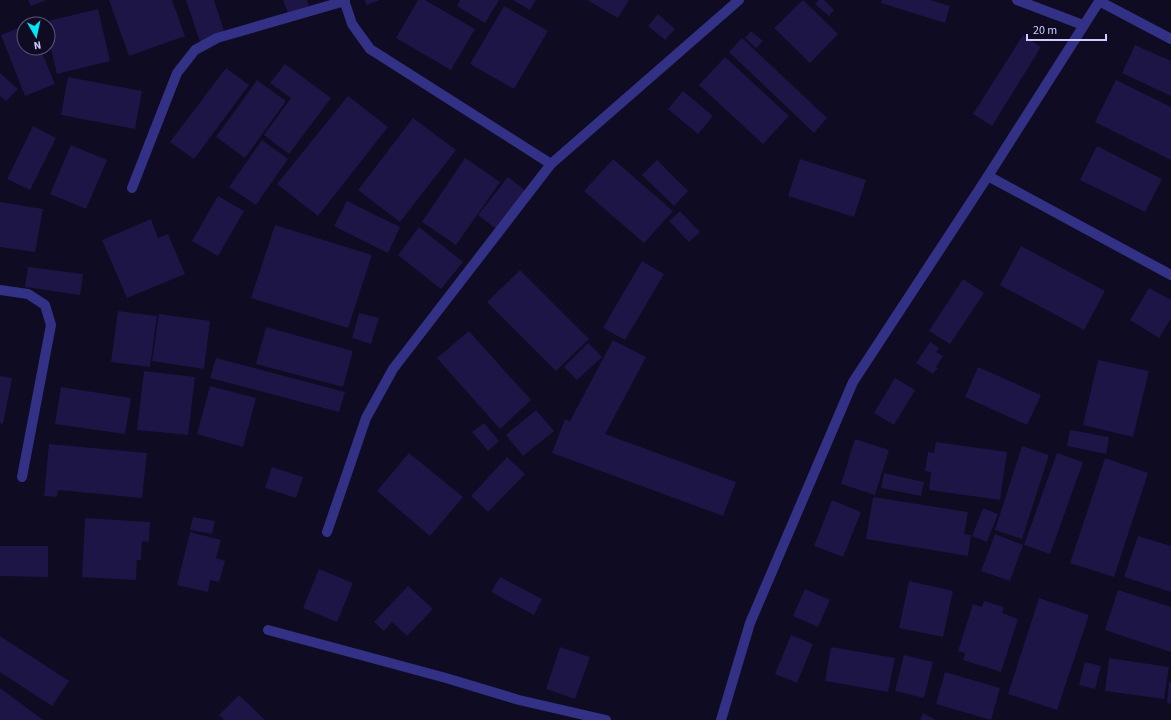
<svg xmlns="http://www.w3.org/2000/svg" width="1171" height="720" font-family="'Source Sans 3',sans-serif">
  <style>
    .building { fill: #1d1545 }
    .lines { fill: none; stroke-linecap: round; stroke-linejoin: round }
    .minor { stroke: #323185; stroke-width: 10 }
  </style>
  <rect width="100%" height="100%" fill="#0e0b22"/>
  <g class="building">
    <path d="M28 0H46L31 6Z"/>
    <path d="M109 0H172L185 36 129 56Z"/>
    <path d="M186 0H214L225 34 200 42Z"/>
    <path d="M283 0H307L309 6 288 13Z"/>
    <path d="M365 0H380L366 5Z"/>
    <path d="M418 0H425L475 29 451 70 396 38Z"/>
    <path d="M460 0H499L485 23 457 6Z"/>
    <path d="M513 0H536L530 10Z"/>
    <path d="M587 0H629L618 18Z"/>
    <path d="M803 0 838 34 810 63 774 28Z"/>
    <path d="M819 0H824L834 10 829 16 815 4Z"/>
    <path d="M882 0H930L950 6 945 23 881 3Z"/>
    <path d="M504 6 548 31 514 89 470 64Z"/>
    <path d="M98 9 110 61 57 74 48 37V24H45L44 22Z"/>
    <path d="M658 14 675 29 665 40 648 26Z"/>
    <path d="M24 26V48H40L55 84 25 96 1 35Z"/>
    <path d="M751 31 763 41 756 48 745 38Z"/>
    <path d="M1023 35 1041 47 992 126 973 114Z"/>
    <path d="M742 38 827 118 814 133 729 52Z"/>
    <path d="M1135 45 1171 61V96L1122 73Z"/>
    <path d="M725 57 789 116 763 144 699 85Z"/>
    <path d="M285 64 331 98 289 154 264 135 291 98 270 83Z"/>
    <path d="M226 68 249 85 194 159 170 142Z"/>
    <path d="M0 73 18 89 6 101 0 96Z"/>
    <path d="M68 77 142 91 135 129 61 115Z"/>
    <path d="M257 80 286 101 245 158 216 137Z"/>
    <path d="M1116 80 1171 107V160L1095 122Z"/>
    <path d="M683 91 713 116 698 134 668 109Z"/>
    <path d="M348 96 388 127 318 216 277 184Z"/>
    <path d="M413 118 456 150 400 222 358 190Z"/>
    <path d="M33 126 56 138 30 190 7 179Z"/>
    <path d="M262 140 288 159 256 205 229 187Z"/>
    <path d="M71 145 107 160 86 209 50 194Z"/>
    <path d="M1097 146 1162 179 1145 212 1080 180Z"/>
    <path d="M465 158 500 182 456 245 422 222Z"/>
    <path d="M613 159 673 211 644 243 584 191Z"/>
    <path d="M800 159 866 180 854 217 788 196Z"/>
    <path d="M657 160 688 191 674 206 642 175Z"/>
    <path d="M508 177 526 191 496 229 478 215Z"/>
    <path d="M218 196 244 211 218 256 192 241Z"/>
    <path d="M347 201 400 227 388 253 334 226Z"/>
    <path d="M0 202 43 209 35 252 0 247Z"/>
    <path d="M680 211 700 232 689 242 669 221Z"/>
    <path d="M151 219 158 238 168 234 185 274 127 298 102 240Z"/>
    <path d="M275 225 372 255 348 328 251 298Z"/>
    <path d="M419 227 463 262 441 289 398 255Z"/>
    <path d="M1021 246 1105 291 1084 330 1000 285Z"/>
    <path d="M642 261 664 274 625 340 603 328Z"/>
    <path d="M28 267 83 274 80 295 25 287Z"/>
    <path d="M520 270 589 339 556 371 487 302Z"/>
    <path d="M963 279 984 293 950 344 929 331Z"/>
    <path d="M1149 288 1171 300V318L1159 338 1130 320Z"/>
    <path d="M118 311 157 316 150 367 111 362Z"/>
    <path d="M359 313 379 318 371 344 352 338Z"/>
    <path d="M159 314 210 321 204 369 152 361Z"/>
    <path d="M266 327 353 351 343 387 256 364Z"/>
    <path d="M469 331 531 400 500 429 437 358Z"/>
    <path d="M613 340 646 357 605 434 736 482 723 516 552 453 565 419 570 421Z"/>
    <path d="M930 342 939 348 936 352 943 356 936 367 938 368 933 374 916 363Z"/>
    <path d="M588 343 602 357 577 380 564 367Z"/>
    <path d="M216 358 345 392 339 412 210 378Z"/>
    <path d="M1098 360 1149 371 1133 437 1083 425Z"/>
    <path d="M978 367 1041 395 1027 425 965 397Z"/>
    <path d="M144 371 195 377 188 435 137 430Z"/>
    <path d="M0 376 12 378 3 424 0 423Z"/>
    <path d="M895 378 915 390 894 425 874 413Z"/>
    <path d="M210 386 256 398 243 447 197 434Z"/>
    <path d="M61 387 131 398 125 434 55 424Z"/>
    <path d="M536 410 554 431 523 456 506 435Z"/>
    <path d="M484 423 499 441 488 451 472 432Z"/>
    <path d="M1070 430 1109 437 1106 454 1067 446Z"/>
    <path d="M855 439 889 450 875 495 841 484Z"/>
    <path d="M936 442 1007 452 1000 500 929 490 931 472 925 471 928 452 934 453Z"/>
    <path d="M49 444 147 453 142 498 58 490 57 497 44 496Z"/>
    <path d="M1022 446 1049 455 1022 539 995 530Z"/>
    <path d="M409 453 463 497 430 536 377 491Z"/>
    <path d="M1057 453 1083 462 1050 554 1024 545Z"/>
    <path d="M507 457 525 474 488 512 471 496Z"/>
    <path d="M1105 458 1148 473 1114 577 1070 563Z"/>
    <path d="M272 467 303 477 296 498 265 488Z"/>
    <path d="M884 473 924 482 921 496 881 488Z"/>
    <path d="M873 497 968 512 964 534 971 535 968 556 866 539Z"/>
    <path d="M832 500 861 512 843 557 814 546Z"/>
    <path d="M983 508 998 514 987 542 972 536Z"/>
    <path d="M193 517 215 521 212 534 190 530Z"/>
    <path d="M85 518 150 522 149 542 142 541 141 560H137L136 580 82 577Z"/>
    <path d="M190 532 221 540 216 558 225 561 219 582 210 580 208 592 177 585Z"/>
    <path d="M995 534 1023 545 1010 581 981 571Z"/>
    <path d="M1138 536 1171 546V592L1124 577Z"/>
    <path d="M0 546H48V577L0 576Z"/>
    <path d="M319 569 353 583 337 622 303 608Z"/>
    <path d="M500 577 542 599 534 615 491 592Z"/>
    <path d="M909 581 953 591 943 637 899 628Z"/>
    <path d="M408 586 433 609 407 636 392 622 384 631 374 622Z"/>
    <path d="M805 589 830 600 818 627 793 616Z"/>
    <path d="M1118 590 1171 607V652L1105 630Z"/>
    <path d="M1039 598 1089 615 1057 710 1008 694Z"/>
    <path d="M984 601 1004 607 1002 613 1018 619 1001 672 963 660 965 653 958 651 973 604 982 607Z"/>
    <path d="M791 635 813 644 797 683 775 674Z"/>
    <path d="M0 636 69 681 52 706 0 672Z"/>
    <path d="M560 647 590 657 575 699 546 689Z"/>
    <path d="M831 647 895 658 888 692 825 681Z"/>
    <path d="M904 655 933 662 924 698 895 691Z"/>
    <path d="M1109 658 1169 667 1164 699 1105 691Z"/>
    <path d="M1085 662 1101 666 1095 689 1079 685Z"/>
    <path d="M945 672 1000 688 991 720 936 704Z"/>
    <path d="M1169 682H1171V704L1167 703Z"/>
    <path d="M0 688 43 720H0Z"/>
    <path d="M239 695 265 720H224L219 715Z"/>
    <path d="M923 713 936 720H920Z"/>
  </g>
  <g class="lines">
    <g class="minor">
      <path d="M344 0 352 24 370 49 551 164"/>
      <path d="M1017 0 1083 25"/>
      <path d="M1099 1 1171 39"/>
      <path d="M988 176 1171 275"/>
      <path d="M132 188 177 73 195 50 217 38 345 1"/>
      <path d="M0 290 28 294 45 305 51 325 22 477"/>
      <path d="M327 532 366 418 393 369 551 164 739 0"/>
      <path d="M268 630 446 678 519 700 606 720"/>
      <path d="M721 720 750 623 853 382 988 176 1100 0"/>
    </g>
  </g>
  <g transform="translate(36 36) rotate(171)"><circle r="19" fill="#0e0b22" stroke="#5c587a"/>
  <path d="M0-3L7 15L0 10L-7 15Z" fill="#00e6f7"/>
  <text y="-6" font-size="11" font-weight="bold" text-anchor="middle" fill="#d0ccff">N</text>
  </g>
  <path d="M1027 34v6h79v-6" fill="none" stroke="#d0ccff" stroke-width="2"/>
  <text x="1033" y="34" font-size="12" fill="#d0ccff" stroke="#0e0b22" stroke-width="3" paint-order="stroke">20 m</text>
</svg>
